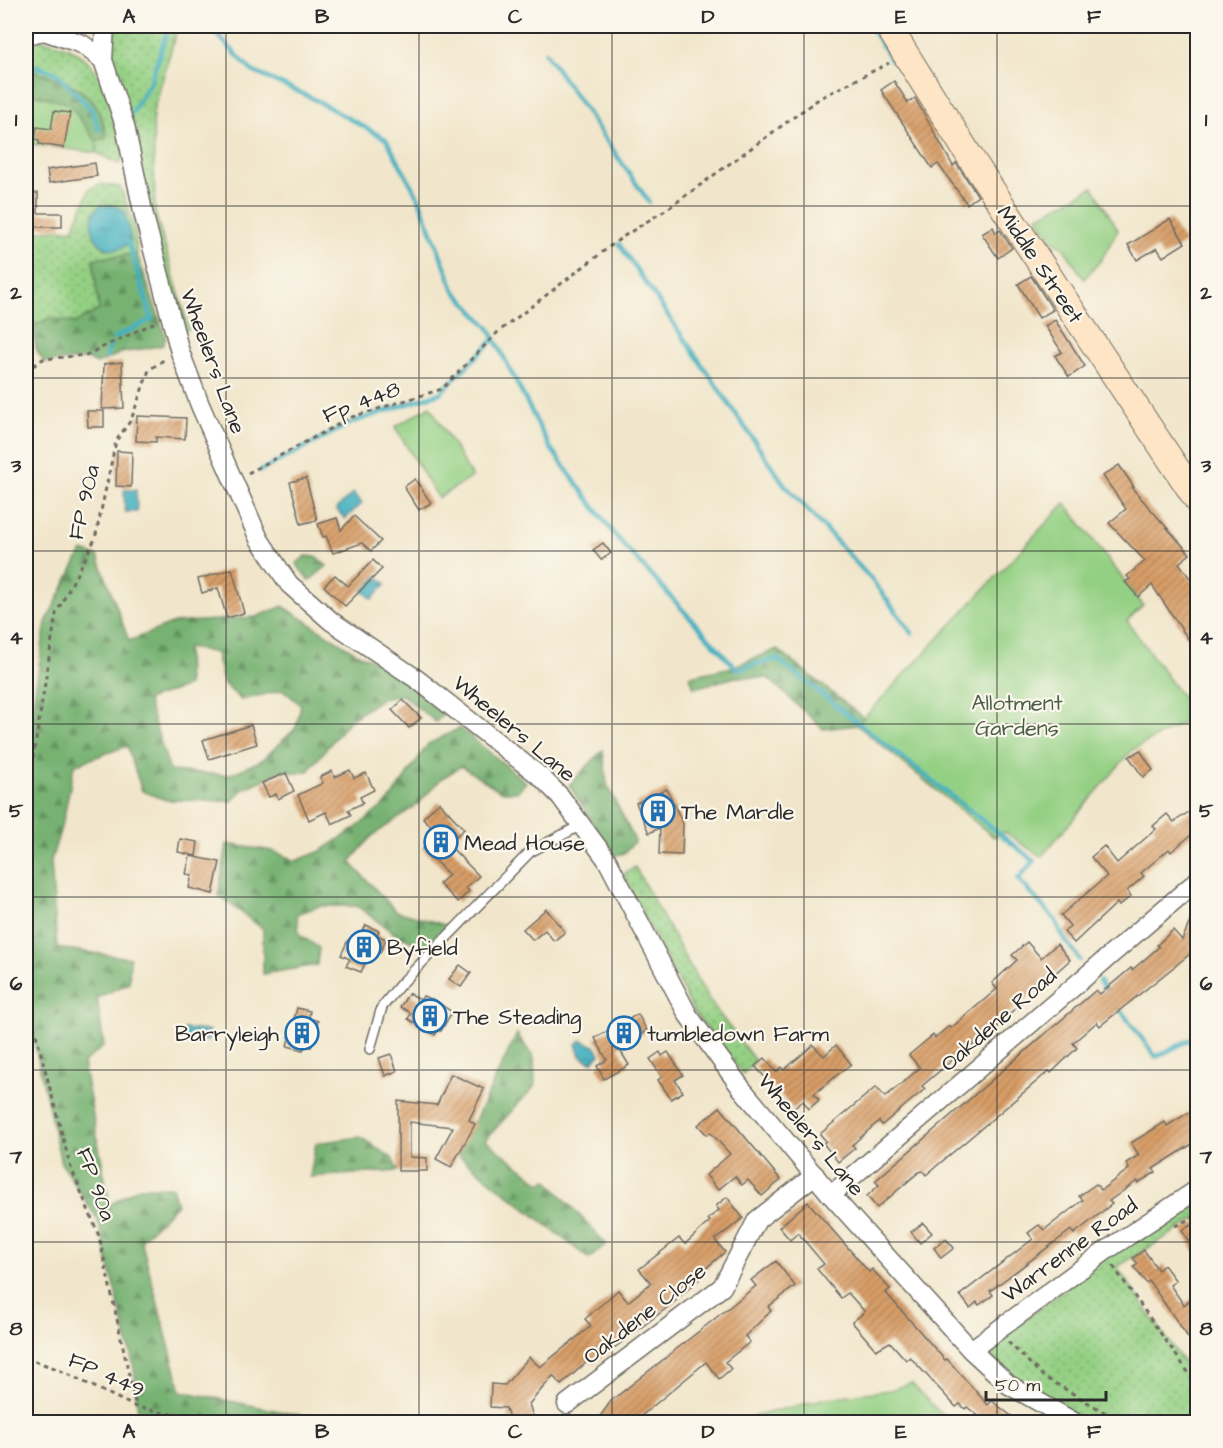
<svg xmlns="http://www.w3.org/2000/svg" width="1223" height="1448" font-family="'Architects Daughter',sans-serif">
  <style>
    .grass { fill: url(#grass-dots); stroke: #607e58; stroke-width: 1.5 }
    .forest { fill: url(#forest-firs); stroke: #516e4e; stroke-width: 1.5; fill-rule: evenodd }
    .garden { fill: #94d084; stroke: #607e58; stroke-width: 1.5 }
    .water { fill: url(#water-ripples); stroke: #376e76; stroke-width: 1.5 }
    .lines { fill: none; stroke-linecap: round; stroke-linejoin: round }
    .stream { stroke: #43b0c0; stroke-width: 4.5 }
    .building { fill: url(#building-hatch) }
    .lane-casing { stroke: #706c63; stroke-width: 12 }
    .street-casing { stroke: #706c63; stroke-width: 21 }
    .secondary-casing { stroke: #706c63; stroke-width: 28 }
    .path { stroke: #706c63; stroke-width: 3; stroke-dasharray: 4.5 4.5; stroke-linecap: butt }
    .lane { stroke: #fff; stroke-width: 9 }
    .street { stroke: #fff; stroke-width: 18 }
    .secondary { stroke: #fde5c5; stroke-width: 26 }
    .grid { fill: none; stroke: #2b2b2b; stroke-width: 1.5; stroke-opacity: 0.55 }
    .labels { text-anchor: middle; stroke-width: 4.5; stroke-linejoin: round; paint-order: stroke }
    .street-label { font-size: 22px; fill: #2b2b2b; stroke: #fbf7ec }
    .park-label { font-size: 22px; fill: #4a5d46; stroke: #fbf7ec }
    .poi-label { font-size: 22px; fill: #2b2b2b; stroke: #fbf7ec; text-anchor: start }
    .neatline { fill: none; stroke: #2b2b2b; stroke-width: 2 }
    .grid-label { font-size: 20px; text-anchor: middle; font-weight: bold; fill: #2b2b2b }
  </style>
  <defs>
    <pattern id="grass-dots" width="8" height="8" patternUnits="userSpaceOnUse" patternTransform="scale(1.5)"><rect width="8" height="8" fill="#94d084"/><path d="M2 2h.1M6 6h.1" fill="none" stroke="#79a96c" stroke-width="1.8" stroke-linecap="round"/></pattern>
    <pattern id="forest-firs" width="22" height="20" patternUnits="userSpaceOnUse" patternTransform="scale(1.5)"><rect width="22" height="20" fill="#77b272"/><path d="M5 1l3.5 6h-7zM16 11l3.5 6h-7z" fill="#62915e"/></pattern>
    <pattern id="water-ripples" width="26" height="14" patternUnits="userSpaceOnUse" patternTransform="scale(1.5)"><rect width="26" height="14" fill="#43b0c0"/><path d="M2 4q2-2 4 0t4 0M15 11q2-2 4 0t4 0" fill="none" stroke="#388f9c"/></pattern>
    <pattern id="building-hatch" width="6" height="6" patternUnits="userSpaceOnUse" patternTransform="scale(1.5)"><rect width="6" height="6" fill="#d89e68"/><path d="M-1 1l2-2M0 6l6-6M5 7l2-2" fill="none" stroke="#af8156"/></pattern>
  </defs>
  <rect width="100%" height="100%" fill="#fbf7ec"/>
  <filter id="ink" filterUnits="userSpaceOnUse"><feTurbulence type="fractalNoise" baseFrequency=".0167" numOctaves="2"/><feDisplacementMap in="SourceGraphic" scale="12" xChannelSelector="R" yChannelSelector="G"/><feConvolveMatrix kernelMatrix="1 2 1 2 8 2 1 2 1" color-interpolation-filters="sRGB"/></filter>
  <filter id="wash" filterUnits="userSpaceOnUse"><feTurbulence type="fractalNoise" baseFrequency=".008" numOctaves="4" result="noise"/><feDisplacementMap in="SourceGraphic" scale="24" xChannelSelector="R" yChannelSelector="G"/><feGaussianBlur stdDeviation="1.35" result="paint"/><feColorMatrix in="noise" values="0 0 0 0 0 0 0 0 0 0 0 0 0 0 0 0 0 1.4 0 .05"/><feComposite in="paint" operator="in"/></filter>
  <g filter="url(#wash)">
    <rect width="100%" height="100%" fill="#f1e6cb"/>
    <g class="grass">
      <path d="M113 26H178L153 112 155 212 189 329 181 332 113 67 110 45Z"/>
      <path d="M39 40C105 48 112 102 124 157L119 164 97 153 96 141 107 137 56 78 26 69V43Z"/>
      <path d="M101 184 120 187 134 224 137 254 93 259 99 310 75 323 50 318 31 327 26 296V232L74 229C77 214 86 204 89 189Z"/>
      <path d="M635 867 709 1000 755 1061 743 1074 694 1012 626 881 625 873Z"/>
      <path d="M1197 1201V1218L1117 1267 1197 1382V1422H1086L1014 1381 992 1361 990 1352 997 1341 1108 1256Z"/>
    </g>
    <g class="forest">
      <path d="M26 69C50 76 81 83 96 106 102 114 104 128 107 137L96 141 69 104 26 92Z"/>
      <path d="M137 254 166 338 163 345 121 353 97 364 87 359 44 362 37 351 31 327 50 318 75 323 99 310 93 259Z"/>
      <path d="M82 551 98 556 129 641 174 623 256 617 283 606 356 653 381 664 445 712 436 722 402 695 381 699 348 722 308 771 297 773 283 770 242 790 232 801 166 800 142 791 127 746 74 765 64 817 51 861 57 948 130 958 129 983 97 998 104 1046 83 1063 110 1205 139 1187H172L177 1204 141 1240 181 1391 303 1416 322 1422H177L138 1414 134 1368 98 1220 61 1163 26 1006V747L46 622ZM187 647 216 653 224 684 241 700 283 690 301 705 296 728 262 760 229 775 170 771 147 700 188 686Z"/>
      <path d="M306 556 316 557 327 566 309 581 296 564Z"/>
      <path d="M777 649 864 718 920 752 994 837 857 725 823 729 768 678 736 677 694 688 690 676 732 667Z"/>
      <path d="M460 728 526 782 517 792H502L461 766 441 779 418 804 371 837 350 862 396 911 448 926 426 949 392 932 357 906H320L297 914 299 934 319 948 317 965 263 974V929L218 895 227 844 273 851 296 861 321 851 352 831 389 801 428 744Z"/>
      <path d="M603 750 607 784 635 841 625 853 614 856 569 785Z"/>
      <path d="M517 1034 534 1058 535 1086 485 1140 541 1183 547 1180 606 1244 589 1259 458 1155Z"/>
      <path d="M360 1137 392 1158 398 1171 310 1177 316 1143Z"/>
    </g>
    <g class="garden">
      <path d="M26 92 69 104 96 141 97 153 30 144 26 152Z"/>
      <path d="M1093 187 1118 230 1101 260 1084 279 1063 247 1051 239 1037 217Z"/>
      <path d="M430 406 472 477 438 498 395 427Z"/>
      <path d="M1065 503 1143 605 1127 621 1196 716 1132 750 1041 857 1005 832 994 837 857 725Z"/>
      <path d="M911 1383 938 1411 956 1422H732L827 1398 890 1390Z"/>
    </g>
    <g class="water">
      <path d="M101 205H113L125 211 131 241C102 269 78 221 101 205Z"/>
      <path d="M124 490H136L137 512H125Z"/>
      <path d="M353 493 362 503 345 519 336 509Z"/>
      <path d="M377 576 386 584 372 599 363 591Z"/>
      <path d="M184 1029 210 1031 209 1041 183 1039Z"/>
      <path d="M581 1040 595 1046 600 1054 592 1062 580 1056 576 1044Z"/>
    </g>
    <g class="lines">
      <g class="stream">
        <path d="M209 26 252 71 310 97 386 139 419 199 454 290 489 328 549 446 617 538 737 669 777 659 1034 861 1018 879 1056 921 1063 937 1080 960"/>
        <path d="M870 26 891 60"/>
        <path d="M545 52 649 202"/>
        <path d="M26 63 56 73 92 110 99 130"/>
        <path d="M131 114 150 83 169 26"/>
        <path d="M619 244 784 484 872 580 912 633"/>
        <path d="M114 338 152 319 129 244"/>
        <path d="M106 357 110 346"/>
        <path d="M260 471 353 422 440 393 494 339"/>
        <path d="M1099 981 1108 993"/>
        <path d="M1118 1007 1156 1057 1189 1040 1198 1039"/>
      </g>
    </g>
    <g id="blocks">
      <g class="building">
        <path d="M894 81 908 103 915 98 953 166 956 163 978 196 967 204 938 164 932 168 881 90Z"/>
        <path d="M54 111 70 113 64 148 39 144V140L35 139 37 127 51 129Z"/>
        <path d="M95 163 97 176 49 183 47 170Z"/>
        <path d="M26 193H38V213H62V227H26Z"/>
        <path d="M1170 219 1185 243 1163 257 1157 248 1137 260 1128 245Z"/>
        <path d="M993 227 996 233 1000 230 1012 248 998 258 982 234Z"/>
        <path d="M1031 276 1053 310 1039 318 1018 284Z"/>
        <path d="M1055 320 1085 366 1069 377 1055 356 1062 352 1045 326Z"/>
        <path d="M122 362 124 408 102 409 104 364Z"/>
        <path d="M87 411H104V427H88Z"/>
        <path d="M137 416 186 418 185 439 156 437V442L136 441Z"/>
        <path d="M117 451 132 452 131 487 116 486Z"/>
        <path d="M1119 465 1134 487 1132 488 1190 554 1179 563 1197 588V652L1152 585 1138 597 1125 582 1130 579 1127 576 1145 561 1109 523 1126 509 1103 476Z"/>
        <path d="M306 478 317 520 301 524 290 482Z"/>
        <path d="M415 479 431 503 419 510 404 487Z"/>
        <path d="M354 516 381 541 371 551 362 543 333 553 326 536 323 537 318 524 337 518 341 530Z"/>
        <path d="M603 543 611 553 601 560 593 550Z"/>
        <path d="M373 560 382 569 345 606 324 586 335 575 348 586Z"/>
        <path d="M232 569 244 613 227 618 218 588 202 593 198 579Z"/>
        <path d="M403 700 421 718 409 728 392 710Z"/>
        <path d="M251 725 257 744 209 759 203 740Z"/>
        <path d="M1140 750 1153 770 1143 777 1129 757Z"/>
        <path d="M350 770 354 778 366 773 374 790 360 797 363 803 348 810 351 815 332 824 326 812 309 820 298 795 323 783 320 777 332 771 335 777Z"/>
        <path d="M286 773 294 791 278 799 276 794 269 797 262 783Z"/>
        <path d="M667 789 683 824 682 855 659 854 660 828 649 833 636 803Z"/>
        <path d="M439 802 464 829 448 844 479 876 466 888 469 891 458 902 439 884 449 875 423 849 434 839 427 832 432 827 423 818Z"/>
        <path d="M1193 809 1197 816V830L1171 852 1169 849 1141 873 1144 876 1127 891 1131 896 1119 906 1117 903 1074 943 1064 932 1070 926 1061 915 1107 876 1091 857 1104 846 1117 863 1156 829 1153 826 1167 814 1174 822Z"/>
        <path d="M180 839 198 842 196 856 178 852Z"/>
        <path d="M190 856 220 862 213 894 189 888 192 875 186 874Z"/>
        <path d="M1197 905V957L1190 954 1100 1026 1097 1022 1073 1043 1077 1048 1051 1073 1049 1071 926 1175 923 1171 919 1172 877 1208 867 1196 879 1185 875 1181 1096 990 1100 994 1131 968 1132 970 1159 947 1157 945 1173 930 1182 940Z"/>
        <path d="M546 909 565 932 554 941 545 930 533 940 523 929Z"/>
        <path d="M366 925 379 931 377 935 386 939 380 953 372 949 361 972 346 966 350 959 341 955 348 940 357 944Z"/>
        <path d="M1027 942 1041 958 1057 944 1070 960 973 1046 971 1044 922 1086 925 1089 882 1125 879 1121 852 1145 855 1148 838 1162 823 1143 826 1141 820 1134 876 1087 885 1097 920 1068 909 1055 933 1035 935 1038 949 1026 951 1028 997 989 992 983 1017 960 1012 955Z"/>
        <path d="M460 965 471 973 461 987 449 979Z"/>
        <path d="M409 993 421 1000 423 996 434 1000 452 1012 441 1031 438 1030 435 1035 408 1019 411 1013 400 1007Z"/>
        <path d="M297 1008 310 1011 309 1018 318 1021 311 1047 305 1045 303 1050 287 1046Z"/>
        <path d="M638 1014 647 1031 618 1047 629 1065 604 1079 597 1066 607 1060 595 1038Z"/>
        <path d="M813 1045 824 1056 836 1045 851 1064 814 1094 819 1100 809 1109 803 1101 793 1109 755 1066 765 1058 776 1072 781 1067 784 1070Z"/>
        <path d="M660 1052 662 1056 668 1052 683 1075 675 1080 683 1092 671 1099 658 1080 662 1077 650 1059Z"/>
        <path d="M391 1054 397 1071 385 1076 379 1058Z"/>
        <path d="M451 1074 484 1089 469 1120 475 1124 472 1130 451 1167 436 1159 453 1127 410 1122V1157L427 1158V1171H398V1101L437 1105Z"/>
        <path d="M720 1107 781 1180 762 1196 748 1180 742 1185 735 1176 718 1190 706 1175 730 1154 710 1132 707 1135 698 1125Z"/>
        <path d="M1197 1107V1141L1153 1169 1156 1172 1138 1183 1137 1181 1109 1201 1112 1204 1074 1234 1071 1230 990 1291 993 1295 979 1305 977 1302 970 1308 960 1295 1033 1239 1028 1233 1039 1225 1044 1230 1083 1200 1079 1196 1096 1184 1101 1190 1129 1169 1126 1163 1139 1155 1131 1143 1165 1122 1167 1126Z"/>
        <path d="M727 1197 743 1218 715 1240 725 1252 697 1276 699 1279 672 1304 593 1364 589 1360 561 1385 553 1376 529 1404 535 1422H510L506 1408 490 1407 491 1384 505 1385 529 1357 540 1367 591 1326 585 1319 618 1290 628 1302 651 1283 639 1269 679 1238 685 1244 710 1221 708 1219 719 1210 716 1206Z"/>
        <path d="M808 1202 869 1272 872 1269 890 1289 886 1293 945 1360 947 1359 988 1405 992 1401 1019 1422H986L967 1407 965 1409 960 1404 956 1407 910 1357 906 1360 890 1342 876 1350 852 1322 865 1312 848 1293 841 1298 817 1269 824 1264 798 1233 790 1240 779 1227Z"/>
        <path d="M1197 1222V1256L1182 1230Z"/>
        <path d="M923 1223 932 1233 920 1243 911 1232Z"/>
        <path d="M946 1239 954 1248 941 1258 934 1248Z"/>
        <path d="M1144 1250 1158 1270 1164 1265 1176 1281 1170 1285 1184 1305 1197 1295V1314L1192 1318 1197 1325V1350L1149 1281 1146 1283 1134 1267 1138 1264 1133 1258Z"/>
        <path d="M776 1261 795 1286 768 1307 771 1311 745 1336 750 1342 725 1362 731 1369 719 1379 706 1362 634 1422H596L611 1401 756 1286 751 1280Z"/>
      </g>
    </g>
  </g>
  <g filter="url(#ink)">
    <use href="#blocks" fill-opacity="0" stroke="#706c63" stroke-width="1.5"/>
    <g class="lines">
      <defs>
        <path id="lane" d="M370 1049 382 1007 399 986 530 852 583 824"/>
        <g id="street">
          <path d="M47 32 82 44 103 60 125 126 144 216 180 352 200 405 259 539 289 584 331 621 418 680 541 777 560 796 607 860 688 1015 742 1089 831 1195 971 1350 1009 1385 1074 1422"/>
          <path d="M26 35 68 26"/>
          <path d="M103 60 105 26"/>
          <path d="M831 1195 1198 880"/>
          <path d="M971 1350 1104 1252 1198 1189"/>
          <path d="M567 1404 722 1287 757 1220 815 1175"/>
        </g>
        <path id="secondary" d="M888 26 972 160 1198 501"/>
      </defs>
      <use href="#lane" class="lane-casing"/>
      <use href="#street" class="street-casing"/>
      <use href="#secondary" class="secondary-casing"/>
      <g class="path">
        <path d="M26 371 43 359 86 355 156 322"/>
        <path d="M248 473 352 417 442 389 498 332 621 238 670 207 820 98 889 63"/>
        <path d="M26 803 56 614 95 539 116 441 131 420 149 370 165 359"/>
        <path d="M26 972 33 1023 70 1165 99 1236 136 1407"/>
        <path d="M1175 1226 1198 1215"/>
        <path d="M1113 1266 1198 1386"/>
        <path d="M1008 1342 1043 1376 1121 1422"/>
        <path d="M26 1358 57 1369 136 1407 211 1422"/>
      </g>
      <use href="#lane" class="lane"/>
      <use href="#street" class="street"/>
      <use href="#secondary" class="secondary"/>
    </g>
  </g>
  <path class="grid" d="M226 26V1422M419 26V1422M612 26V1422M804 26V1422M997 26V1422M26 206H1198M26 378H1198M26 551H1198M26 724H1198M26 897H1198M26 1070H1198M26 1242H1198"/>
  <defs>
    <symbol id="building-ring" viewBox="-11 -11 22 22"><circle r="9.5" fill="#fbf7ec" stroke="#1f6fb2" stroke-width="1.5"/><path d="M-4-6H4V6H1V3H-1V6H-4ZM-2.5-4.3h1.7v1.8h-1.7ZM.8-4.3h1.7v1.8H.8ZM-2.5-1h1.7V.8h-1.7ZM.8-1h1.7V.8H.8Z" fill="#1f6fb2"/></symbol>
  </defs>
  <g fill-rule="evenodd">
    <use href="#building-ring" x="639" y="792" width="38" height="38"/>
    <use href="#building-ring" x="422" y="823" width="38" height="38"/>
    <use href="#building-ring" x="345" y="928" width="38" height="38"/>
    <use href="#building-ring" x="411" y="997" width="38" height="38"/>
    <use href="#building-ring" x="283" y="1014" width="38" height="38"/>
    <use href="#building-ring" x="605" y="1014" width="38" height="38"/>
  </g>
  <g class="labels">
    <g class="street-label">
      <text transform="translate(1041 264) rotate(56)" y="8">Middle Street</text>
      <text transform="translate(214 361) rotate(70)" y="8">Wheelers Lane</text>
      <text transform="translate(361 401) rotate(-21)" y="8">Fp 448</text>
      <text transform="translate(83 502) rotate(-77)" y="8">FP 90a</text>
      <text transform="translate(515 728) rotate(40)" y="8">Wheelers Lane</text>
      <text transform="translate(998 1019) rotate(-41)" y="8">Oakdene Road</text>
      <text transform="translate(812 1134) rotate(50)" y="8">Wheelers Lane</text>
      <text transform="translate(97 1184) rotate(70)" y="8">FP 90a</text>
      <text transform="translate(1069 1249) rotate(-36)" y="8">Warrenne Road</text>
      <text transform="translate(644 1313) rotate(-38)" y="8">Oakdene Close</text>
      <text transform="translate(107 1374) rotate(24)" y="8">FP 449</text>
    </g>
    <g class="park-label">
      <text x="1017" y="710">Allotment<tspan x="1017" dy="25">Gardens</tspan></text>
    </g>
    <g class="poi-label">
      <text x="681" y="819">The Mardle</text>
      <text x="464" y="850">Mead House</text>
      <text x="387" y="955">Byfield</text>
      <text x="453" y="1024">The Steading</text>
      <text x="279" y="1041" text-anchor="end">Barryleigh</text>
      <text x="647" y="1041">tumbledown Farm</text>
    </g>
  </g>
  <rect width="1223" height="1448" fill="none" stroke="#fbf7ec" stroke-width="66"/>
  <path d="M986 1391v9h120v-9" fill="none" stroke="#2b2b2b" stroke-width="3"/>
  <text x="995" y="1391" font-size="18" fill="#2b2b2b" stroke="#fbf7ec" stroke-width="4.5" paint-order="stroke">50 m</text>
  <rect x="33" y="33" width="1157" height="1382" class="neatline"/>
  <g class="grid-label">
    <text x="129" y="23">A</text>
    <text x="322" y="23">B</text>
    <text x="515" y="23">C</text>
    <text x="708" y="23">D</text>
    <text x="901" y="23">E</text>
    <text x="1094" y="23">F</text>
    <text x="16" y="126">1</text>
    <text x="1206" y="126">1</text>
    <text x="16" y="299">2</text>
    <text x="1206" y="299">2</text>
    <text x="16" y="472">3</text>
    <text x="1206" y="472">3</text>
    <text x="16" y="644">4</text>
    <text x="1206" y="644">4</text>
    <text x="16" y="817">5</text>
    <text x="1206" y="817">5</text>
    <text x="16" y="990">6</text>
    <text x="1206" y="990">6</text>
    <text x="16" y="1163">7</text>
    <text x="1206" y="1163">7</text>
    <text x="16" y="1335">8</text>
    <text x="1206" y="1335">8</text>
    <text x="129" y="1438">A</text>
    <text x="322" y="1438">B</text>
    <text x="515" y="1438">C</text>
    <text x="708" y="1438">D</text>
    <text x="901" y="1438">E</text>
    <text x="1094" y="1438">F</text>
  </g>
</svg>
